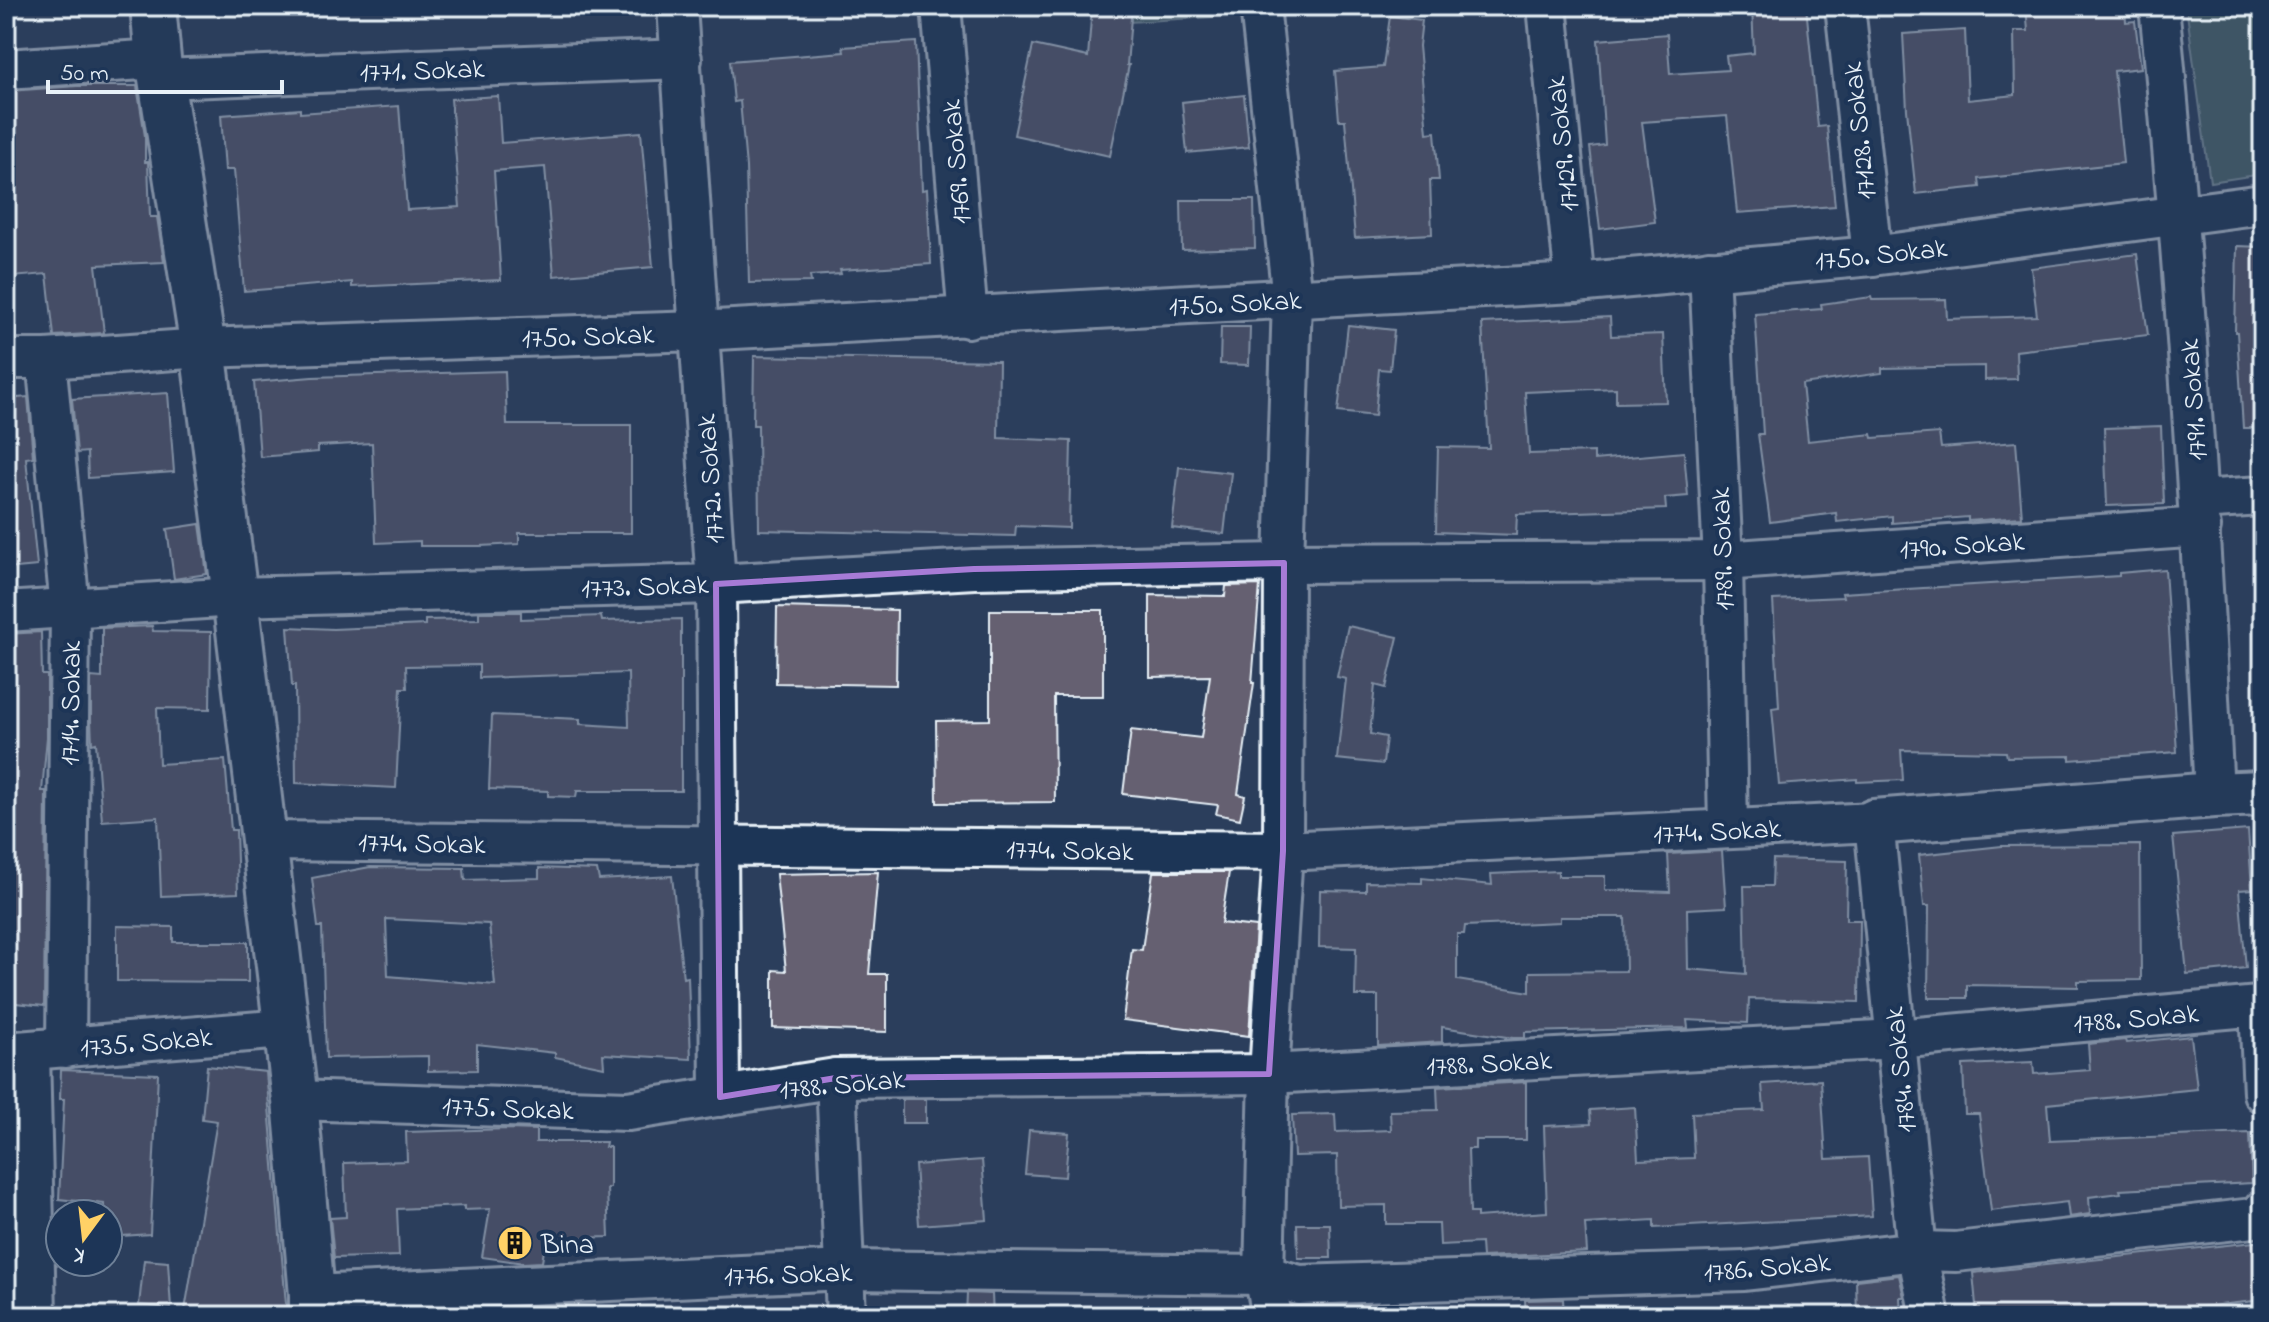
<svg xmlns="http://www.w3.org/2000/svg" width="2269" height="1322" font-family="'Indie Flower',sans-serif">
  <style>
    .green { fill: #547170; stroke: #9eb1b4; stroke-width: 2 }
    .building { fill: #656171; stroke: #e8f1f8; stroke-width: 2; fill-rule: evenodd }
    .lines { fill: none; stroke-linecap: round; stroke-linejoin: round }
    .minor-casing { stroke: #e8f1f8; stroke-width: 44 }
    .tertiary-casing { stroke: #e8f1f8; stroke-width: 50 }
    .minor { stroke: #1d3557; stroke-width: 38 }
    .tertiary { stroke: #1d3557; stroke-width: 44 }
    .marked { fill: none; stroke: #a77bd6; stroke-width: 6; stroke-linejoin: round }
    .labels { text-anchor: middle; stroke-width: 8; stroke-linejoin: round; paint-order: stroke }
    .street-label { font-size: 28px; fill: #e8f1f8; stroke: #1d3557 }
    .poi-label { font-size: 28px; fill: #e8f1f8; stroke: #1d3557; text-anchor: start }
  </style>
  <rect width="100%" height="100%" fill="#2b3e5c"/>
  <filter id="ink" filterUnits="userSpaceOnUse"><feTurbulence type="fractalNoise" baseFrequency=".0125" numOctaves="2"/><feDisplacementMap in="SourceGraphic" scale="16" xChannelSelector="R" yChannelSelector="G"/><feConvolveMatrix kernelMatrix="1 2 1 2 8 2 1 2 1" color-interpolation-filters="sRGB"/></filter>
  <g filter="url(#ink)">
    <g class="green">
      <path d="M959 6H1227L1228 16 1112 23 1104 14Z"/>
      <path d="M2186 6H2263V174L2210 182Z"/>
    </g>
    <g class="building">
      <path d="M1092 6H1132L1127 65H1129L1110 156 1014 135 1033 45 1088 57Z"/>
      <path d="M1752 6H1806L1818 127 1827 126 1835 206 1737 213 1727 116 1642 122 1655 222 1600 229 1590 147 1605 145 1598 40 1667 34 1670 74 1728 70 1726 56 1754 53Z"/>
      <path d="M2026 6H2125L2126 22 2135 21 2141 68 2114 71 2123 163 1979 179 1980 187 1916 194 1907 110 1903 34 1965 30 1968 100 2015 95 2014 31H2028Z"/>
      <path d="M1390 16 1422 20 1419 46 1427 133 1435 132 1439 180H1430L1432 234 1355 238 1345 120H1339L1335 71 1383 67Z"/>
      <path d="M916 42 922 190 927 189 931 264 840 270 841 274 810 276 811 282 749 283 746 167 740 101 734 102 730 61 844 52 843 47Z"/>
      <path d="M77 86H137L145 136V162H148L150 217H157L164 262 96 265 104 333 54 336 47 274 12 277 6 154 9 91Z"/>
      <path d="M1244 95 1249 147 1187 153 1182 102Z"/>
      <path d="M498 96 501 143 641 132 653 267 554 276 545 167 494 171 501 280 352 287V282L244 291 234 170H225L221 115 300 109V113L399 106 407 210 460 207 451 99Z"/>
      <path d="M1181 200H1254L1255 248 1182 250Z"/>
      <path d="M2237 246 2263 247V428H2243L2237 332H2235Z"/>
      <path d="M2137 254 2148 335 2016 351 2017 379 1985 380V366L1882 368V373L1802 384 1808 441 1872 434 1873 438 1939 433 1941 448 2016 442 2022 517 1968 521V517L1892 523V516L1837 522 1836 513 1770 522 1758 434H1763L1755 314 1822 309 1821 304 1871 297 1872 300 1946 299 1947 319 2037 316 2031 268Z"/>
      <path d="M1610 317 1611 336 1663 334 1666 402 1616 403V388L1525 392 1529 454 1594 452V460L1684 452 1688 496 1665 498 1666 509 1517 514 1516 535 1436 532 1438 447 1489 448 1482 323Z"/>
      <path d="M1348 325 1394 330 1390 370 1379 369 1375 416 1338 412Z"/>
      <path d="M1221 327H1250L1249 365 1220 364Z"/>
      <path d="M754 356 999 361 998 438 1071 441 1069 528 1016 526 1015 536 759 530 758 425H753Z"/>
      <path d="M505 371 507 425H631V533H519V544L480 546H420V541L376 543 372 443 318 446V452L260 457 254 382 312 377Z"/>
      <path d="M168 393 174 472 88 478 87 452 77 453 72 399Z"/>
      <path d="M28 397 33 457 26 458 37 566 6 569V399Z"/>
      <path d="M2161 426 2164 504 2107 506 2104 428Z"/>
      <path d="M1179 467 1231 473 1224 534 1172 528Z"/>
      <path d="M200 524 207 574 174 579 167 529Z"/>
      <path d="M2165 569 2177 752 2070 760V756L2007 757 2006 752 1901 750 1903 780 1857 782V779L1779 785 1772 708 1779 707 1773 600 1843 597 1842 593 2119 576V573Z"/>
      <path d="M1260 585 1252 683H1254L1238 794 1245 796 1240 819 1216 814 1218 805 1123 794 1131 730 1201 738 1210 676 1150 677V595L1225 596 1226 586Z"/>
      <path d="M777 607 897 610 896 685 776 683Z"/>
      <path d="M990 610H1103V696H1054L1055 802 937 803 936 721 990 720Z"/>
      <path d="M479 612H521V619L601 616 602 621 681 619V791H577L576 797 548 796V791L489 789 492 715 580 719V724L629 727 628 673 479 678V665L406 666 407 688H401L396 788 296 783 295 686H292L288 627 333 629 425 625V620L479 619Z"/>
      <path d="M152 626 153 631 211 632 210 709 157 708 159 764 225 760 231 830H236L238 893 161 896 158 817 102 821 96 743 92 744 91 720V677L102 678V628Z"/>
      <path d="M1348 626 1398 637 1386 688 1375 685 1370 734 1386 737 1383 764 1337 759 1346 679 1337 677Z"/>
      <path d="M41 632 42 675H47V737L42 791H46L44 1006 6 1002V634Z"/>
      <path d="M2248 830 2252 889 2239 890 2246 968 2187 974 2173 836Z"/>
      <path d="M2140 845 2141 980 2078 981V987L1967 985V998H1928L1929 906H1924L1919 855 2002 846Z"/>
      <path d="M1722 851 1726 907 1687 909 1688 969 1746 974 1744 886H1772L1773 859 1847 861 1846 920H1860L1859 1002 1749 999 1748 1023 1687 1020 1688 1028 1525 1032V1038H1513L1442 1027V1042L1378 1046V996H1355L1356 948 1319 947 1320 890 1366 891V882L1422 883V878L1492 885 1491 874 1558 871V876H1605V890L1670 892 1668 854ZM1560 917H1625L1626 971 1530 972V992L1457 980V934H1464L1465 926 1560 922Z"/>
      <path d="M370 867 464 868 465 880 539 878V868L597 870 599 880 672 876 683 978 688 977 691 1059 603 1054 604 1067 555 1057V1053L477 1044V1070L428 1071V1056L326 1058 322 927H318L312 878ZM386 919 489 924 495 985 388 976Z"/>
      <path d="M878 872 869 974H887V1032L773 1028V970L786 971 776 874Z"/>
      <path d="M1153 872H1229L1221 923 1256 927 1249 1036 1123 1020 1132 949 1142 950Z"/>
      <path d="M117 926 173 927V942H248V982L117 981Z"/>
      <path d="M2191 1036 2197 1089 2047 1104 2050 1141 2250 1133 2252 1183 2120 1190 2121 1193 2089 1197 2090 1214 2069 1217 2067 1202 1991 1211 1979 1114H1965L1963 1065 2033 1062 2034 1074 2090 1070 2088 1044 2125 1040 2126 1043Z"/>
      <path d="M207 1066 266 1072 287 1316H206V1312L185 1310 217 1121 202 1119Z"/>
      <path d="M61 1070 158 1074 150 1234 108 1237V1214H104V1204L59 1199 64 1099H60Z"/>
      <path d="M1821 1080 1826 1159 1868 1157 1872 1216 1654 1228V1220L1585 1224 1587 1252 1482 1257 1481 1243 1440 1245 1439 1224H1386V1205L1338 1206 1337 1155 1294 1156 1292 1115 1335 1114 1336 1132 1391 1130 1390 1111 1438 1110 1437 1087 1526 1082V1140H1475V1149H1468L1470 1213H1477V1217L1547 1212 1544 1126 1591 1124 1590 1110 1635 1107 1638 1160 1694 1158 1692 1113 1764 1110 1762 1084Z"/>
      <rect x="902" y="1099" width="24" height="24"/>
      <path d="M509 1129 536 1130V1142H606L605 1147H610V1188H607L609 1237 546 1239 542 1262 524 1263 482 1257 490 1209 464 1210V1206L397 1209 399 1256 334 1258 330 1218 346 1217 344 1163 407 1161 406 1132Z"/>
      <path d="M1029 1130 1069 1133 1065 1177 1025 1174Z"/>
      <path d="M982 1160 987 1220 919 1225 915 1165Z"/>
      <path d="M1297 1224H1330L1331 1258H1298Z"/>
      <path d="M2263 1241V1300L2193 1308 2194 1316H1977L1973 1273Z"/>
      <path d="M144 1260 168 1262 171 1308 139 1305Z"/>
      <path d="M1899 1275 1904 1297H1900L1901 1316H1857L1856 1280Z"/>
      <path d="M967 1293 992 1294 993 1316H966Z"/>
      <path d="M1563 1299 1564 1316H1526L1525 1300Z"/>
    </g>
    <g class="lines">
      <defs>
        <g id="minor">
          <path d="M677 6 716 584 720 1097"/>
          <path d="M941 6 968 318"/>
          <path d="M1260 6 1292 298 1284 563 1283 851 1269 1074 1264 1275 1272 1316"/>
          <path d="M1547 6 1575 283"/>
          <path d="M1845 6 1872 256"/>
          <path d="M2159 6C2185 268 2201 531 2214 795"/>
          <path d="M6 69 158 59"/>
          <path d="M161 79 682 59"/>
          <path d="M1709 270 1723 561 1728 829"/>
          <path d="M6 359H46L203 348 698 331 1575 283 1872 256 2263 204"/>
          <path d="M46 359 70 608 66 1048"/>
          <path d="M2198 500 2263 496"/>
          <path d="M6 612 235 597 716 584 974 569 1284 563 1723 561 2201 527"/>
          <path d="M264 841 1283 851 1874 822 1917 1251 1930 1316"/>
          <path d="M30 1051 36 1316"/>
          <path d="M6 1052 285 1029"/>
          <path d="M836 1078 846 1316"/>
          <path d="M295 1100 628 1111 836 1078 1269 1074 1896 1039 2259 1006 2263 1093"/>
          <path d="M312 1295 846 1270 1264 1275 1299 1285 1744 1271 1917 1251 1956 1252 2262 1217 2263 1210"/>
        </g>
        <g id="tertiary">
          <path d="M153 6 158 59 203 348 235 597 295 1100 312 1295V1316"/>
          <path d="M1874 822 2214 795 2263 793"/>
        </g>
      </defs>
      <use href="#minor" class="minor-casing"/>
      <use href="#tertiary" class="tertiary-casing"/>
      <use href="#minor" class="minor"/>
      <use href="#tertiary" class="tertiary"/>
    </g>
  </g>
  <path d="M0 0H2269V1322H0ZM1284 563 1283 851 1269 1074 836 1078 720 1097 716 584 974 569Z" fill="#2b3e5c" fill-opacity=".55" fill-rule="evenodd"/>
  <path class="marked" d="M1284 563 1283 851 1269 1074 836 1078 720 1097 716 584 974 569Z"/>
  <defs>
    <symbol id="building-disc" viewBox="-11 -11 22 22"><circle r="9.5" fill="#ffd166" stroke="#1d3557"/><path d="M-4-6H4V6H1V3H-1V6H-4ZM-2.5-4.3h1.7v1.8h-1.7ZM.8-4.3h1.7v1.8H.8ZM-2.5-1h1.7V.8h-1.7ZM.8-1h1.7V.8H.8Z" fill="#111"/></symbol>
  </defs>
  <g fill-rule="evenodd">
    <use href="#building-disc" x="495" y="1223" width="40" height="40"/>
  </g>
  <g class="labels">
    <g class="street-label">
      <text transform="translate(422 69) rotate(-2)" y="10">1771. Sokak</text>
      <text transform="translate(1858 131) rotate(-96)" y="10">17128. Sokak</text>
      <text transform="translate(1561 144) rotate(-96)" y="10">17129. Sokak</text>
      <text transform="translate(955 162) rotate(-95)" y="10">1769. Sokak</text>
      <text transform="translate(1881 253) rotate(-6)" y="10">1750. Sokak</text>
      <text transform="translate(1235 302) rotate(-3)" y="10">1750. Sokak</text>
      <text transform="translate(588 335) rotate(-2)" y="10">1750. Sokak</text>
      <text transform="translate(2192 400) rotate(-94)" y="10">1791. Sokak</text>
      <text transform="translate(709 479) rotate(-94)" y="10">1772. Sokak</text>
      <text transform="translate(1962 544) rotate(-4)" y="10">1790. Sokak</text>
      <text transform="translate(1721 549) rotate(-92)" y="10">1789. Sokak</text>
      <text transform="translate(645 585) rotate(-2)" y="10">1773. Sokak</text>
      <text transform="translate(69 703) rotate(-89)" y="10">1714. Sokak</text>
      <text transform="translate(1717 830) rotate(-3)" y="10">1774. Sokak</text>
      <text transform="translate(422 842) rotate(1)" y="10">1774. Sokak</text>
      <text transform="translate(1070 849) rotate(1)" y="10">1774. Sokak</text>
      <text transform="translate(2136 1017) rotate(-5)" y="10">1788. Sokak</text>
      <text transform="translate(146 1041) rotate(-5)" y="10">1735. Sokak</text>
      <text transform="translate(1489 1062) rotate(-3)" y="10">1788. Sokak</text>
      <text transform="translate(1899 1070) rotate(-96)" y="10">1784. Sokak</text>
      <text transform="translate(842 1083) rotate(-5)" y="10">1788. Sokak</text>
      <text transform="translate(508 1107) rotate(2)" y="10">1775. Sokak</text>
      <text transform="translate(1767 1266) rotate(-5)" y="10">1786. Sokak</text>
      <text transform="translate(788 1273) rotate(-2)" y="10">1776. Sokak</text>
    </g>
    <g class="poi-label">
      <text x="541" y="1253">Bina</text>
    </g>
  </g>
  <rect width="2269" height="1322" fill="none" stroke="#1d3557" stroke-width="32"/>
  <rect x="16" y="16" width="2237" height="1290" fill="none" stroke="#e8f1f8" stroke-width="3" filter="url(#ink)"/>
  <g transform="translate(84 1238) rotate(195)"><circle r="38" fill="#1d3557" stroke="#6e8097" stroke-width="2"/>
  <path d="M0-6L14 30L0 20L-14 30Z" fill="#ffd166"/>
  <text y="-12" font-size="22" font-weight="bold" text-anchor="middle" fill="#e8f1f8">K</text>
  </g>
  <path d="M48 80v12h234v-12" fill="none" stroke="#e8f1f8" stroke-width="4"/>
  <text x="60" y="80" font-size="24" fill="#e8f1f8" stroke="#1d3557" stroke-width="6" paint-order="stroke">50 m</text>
</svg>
